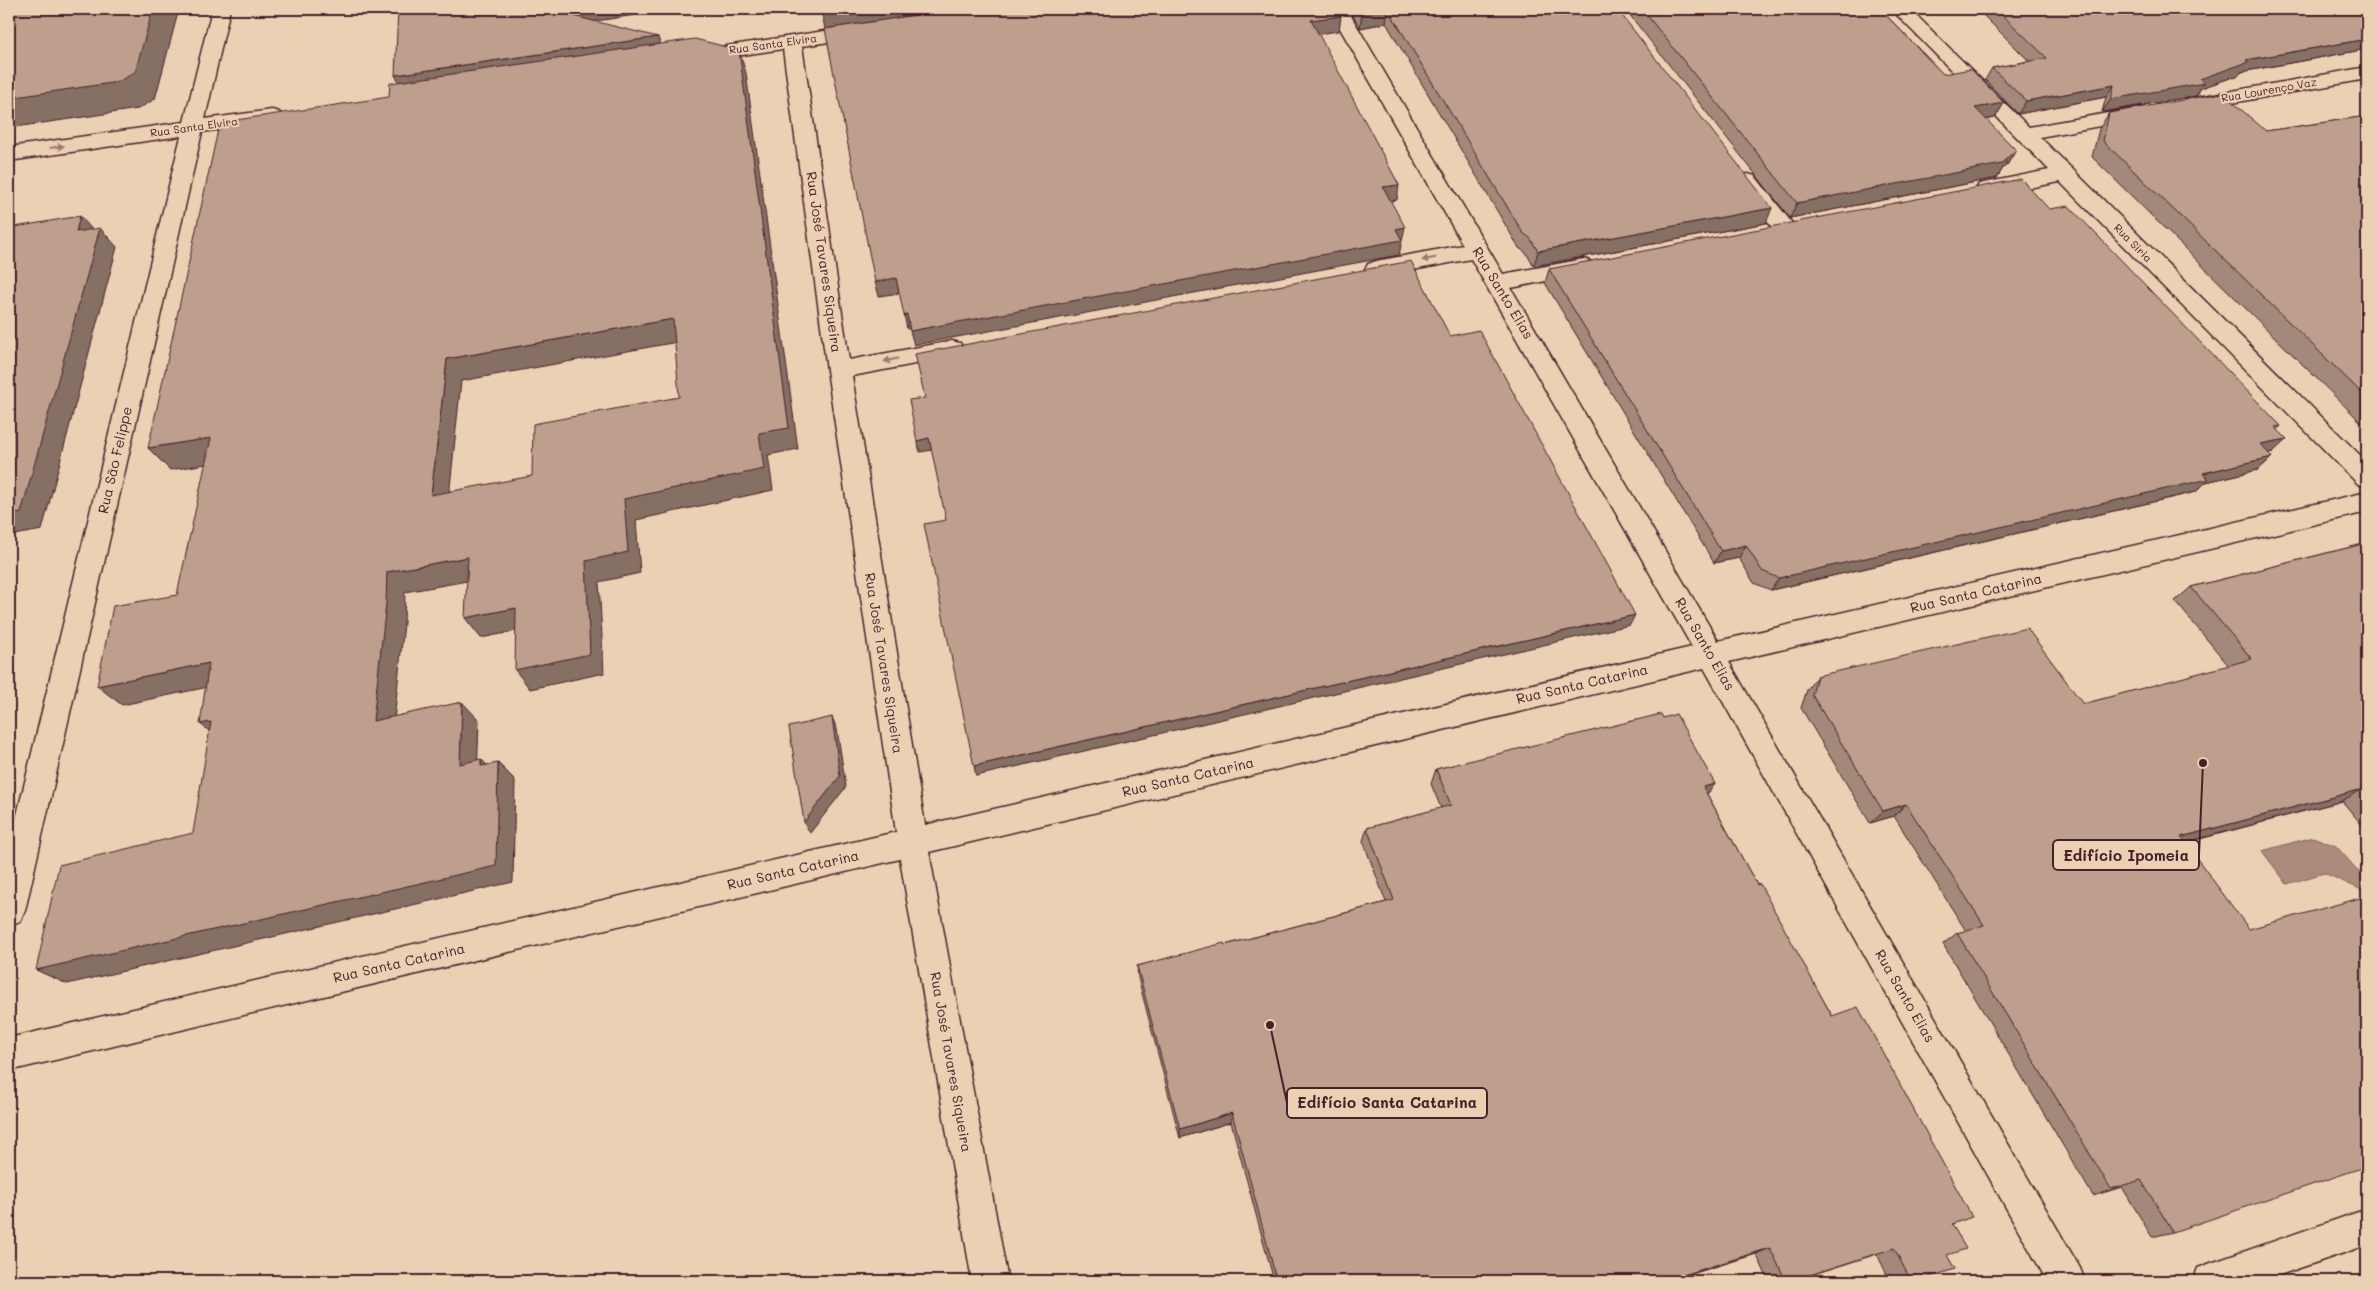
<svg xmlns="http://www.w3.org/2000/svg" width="2376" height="1290" font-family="Mali,sans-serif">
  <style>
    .water { fill: #ac8b7d; stroke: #85605c }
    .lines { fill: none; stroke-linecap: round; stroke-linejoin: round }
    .minor-casing { stroke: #4a1f2b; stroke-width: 3 }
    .minor { fill: #ebd1b3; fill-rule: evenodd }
    .wall { fill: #a38979; stroke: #4a1f2b }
    .shaded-wall { fill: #856f63; stroke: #4a1f2b }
    .building { fill: #be9f8d; stroke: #4a1f2b; fill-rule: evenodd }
    .oneway { fill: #9a786f }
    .labels { text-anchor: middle; stroke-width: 4; stroke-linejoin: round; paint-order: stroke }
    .far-street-label { font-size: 11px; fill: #4a1f2b; stroke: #ebd1b3 }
    .street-label { font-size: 14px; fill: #4a1f2b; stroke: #ebd1b3 }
    .leader { fill: none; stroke: #4a1f2b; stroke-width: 2 }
    .callout-dot { fill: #4a1f2b; stroke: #ebd1b3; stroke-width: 2 }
    .callout { fill: #ebd1b3; stroke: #4a1f2b; stroke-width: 2 }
    .callout-label { font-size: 15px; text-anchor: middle; font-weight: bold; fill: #4a1f2b }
  </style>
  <rect width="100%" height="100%" fill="#ebd1b3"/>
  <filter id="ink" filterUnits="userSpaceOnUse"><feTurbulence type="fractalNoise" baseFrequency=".02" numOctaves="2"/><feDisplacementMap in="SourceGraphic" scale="10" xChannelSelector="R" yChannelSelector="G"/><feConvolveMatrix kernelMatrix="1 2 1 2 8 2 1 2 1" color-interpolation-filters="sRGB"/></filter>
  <g filter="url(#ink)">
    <path class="water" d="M2313 837 2336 846 2367 881V887L2362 890 2324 873 2287 884 2262 851Z"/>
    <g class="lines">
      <defs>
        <g id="minor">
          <path d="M212 9H230L205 119 272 110 279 112 282 116 279 120 272 122 202 132 25 911 20 921 9 926V848L181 136 9 161V147L184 122Z"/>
          <path d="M1329 9H1347L1503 274 1584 259 1592 262 1595 267 1592 272 1511 288 1718 641 2367 492V512L1729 662 2080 1268 2085 1281H2047L1704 668 929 852 1008 1281H972L900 859 9 1071V1038L896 832 827 370 783 49 701 61 694 59 691 55 694 51 863 25 870 27 873 31 870 35 863 37 802 46 849 360 952 341 960 343 964 349 960 355 952 357 852 376 925 825 1692 647 1471 259 1376 277 1368 274 1365 269 1368 264 1376 261 1463 245Z"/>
          <path d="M1891 9H1910L2029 127 2142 107 2149 109 2152 113 2149 117 2040 137 2367 462V487L2358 484 2060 182 1987 196 1979 194 1976 189 1979 184 2049 170Z"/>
          <path d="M2367 67V79L2192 110 2185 108 2182 104 2185 100 2192 98Z"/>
          <path d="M1748 174 1755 176 1792 223 1795 228 1792 233 1784 235 1776 233 1741 186 1737 181 1741 176Z"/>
          <path d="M2367 1209V1245L2262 1281H2193L2198 1268 2211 1263Z"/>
        </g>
      </defs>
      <use href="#minor" class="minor-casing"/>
      <use href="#minor" class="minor"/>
    </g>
    <g class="wall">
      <path d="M1349 9H1617L1766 223 1534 266 1526 253 1519 248 1386 23 1360 28Z"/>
      <path d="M1625 9H1880L1943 74 2004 103 1995 118 1986 120 2016 150 2007 165 2003 168 1997 178 1790 218Z"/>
      <path d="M1977 9H2367V49L2241 72 2239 75 2201 88 2196 96 2102 112 2106 97 2018 114 1985 80 1992 68 2029 61Z"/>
      <path d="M2109 113 2266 131 2367 116V428L2092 157 2099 129Z"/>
      <path d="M2049 209 2281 426 2278 429 2273 452 2268 453 2272 457 2258 470 2206 482 2196 492 1771 590 1754 583 1739 558 1714 563 1545 283 1549 269Z"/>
      <path d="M2367 543V831L2342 801 2185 843 2173 1232 2152 1237 2122 1187 2093 1196 1943 944 1957 933 1966 931 1894 816 1870 823 1801 708 1807 690 1817 676 2083 704 2229 666 2175 601 2191 587Z"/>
      <path d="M1663 718 1715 784 1707 794 1757 885 1952 1224 1947 1255 1916 1281H1890L1877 1254 1792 1281H1769L1756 1254 1669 1281H1274L1231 1122 1180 1138 1138 978 1137 966 1225 945 1386 902 1363 841 1367 828 1441 808 1431 784 1436 769Z"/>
    </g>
    <g class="shaded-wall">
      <path d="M153 9H179L155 99 138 109 9 128V98Z"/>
      <path d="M570 9H673L559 27 553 11Z"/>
      <path d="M856 9H957L825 29 822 14Z"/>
      <path d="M1388 9 1386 23 1360 28 1362 12Z"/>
      <path d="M1341 16 1339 31 1310 35 1311 20Z"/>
      <path d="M658 37 663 53 403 90 395 75Z"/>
      <path d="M2367 39V49L2241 72 2239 75 2201 88 2196 96 2102 112 2111 99 2200 79 2246 60Z"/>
      <path d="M739 50 746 73 798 449 768 455 773 490 636 520 640 573 599 582 604 673 530 689 515 670 586 561 624 499 759 433Z"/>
      <path d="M2114 85 2106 97 2018 114 2026 101Z"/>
      <path d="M2004 103 1995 118 1967 123 1975 108Z"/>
      <path d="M2016 150 2007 165 2003 168 1997 178 1790 218 1797 203 2004 161Z"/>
      <path d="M1399 185 1397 200 1381 202 1383 187Z"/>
      <path d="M1772 208 1766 223 1534 266 1538 251Z"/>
      <path d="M80 216 97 235 76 232Z"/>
      <path d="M1405 227 1399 255 914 345 910 331Z"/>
      <path d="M100 228 117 247 42 530 9 536V515Z"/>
      <path d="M896 278 900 293 879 296 875 282Z"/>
      <path d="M907 314 910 329H907L904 315Z"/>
      <path d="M673 319 683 341 461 381 447 516 431 495 447 359Z"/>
      <path d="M211 438 231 460 170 470 148 448Z"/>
      <path d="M929 438 932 450 920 452 917 441Z"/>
      <path d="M2287 439 2273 452 2247 458 2260 444Z"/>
      <path d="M2272 457 2258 470 2206 482 2196 492 1771 590 1779 578 2203 473Z"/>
      <path d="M1746 545 1739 558 1714 563 1721 551Z"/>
      <path d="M468 557 484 578 405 592 404 623 392 740 373 721 387 572Z"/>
      <path d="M516 608 531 628 481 638 465 618Z"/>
      <path d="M1635 615 1630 625 976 776 974 766Z"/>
      <path d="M209 663 232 682 122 705 97 686Z"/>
      <path d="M462 702 479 720 477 781 460 764Z"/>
      <path d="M832 717 837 729 846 787 810 833 804 822Z"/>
      <path d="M211 722 224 742 200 724Z"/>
      <path d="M481 759 498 776V763L515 780 513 882 67 984 36 970 481 766Z"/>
      <path d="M1715 784 1704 798 1703 787Z"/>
      <path d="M2363 789 2342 801 2164 848 2181 837Z"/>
      <path d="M1906 804 1894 816 1870 823 1883 811Z"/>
      <path d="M1232 1113 1231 1122 1180 1138V1129Z"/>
      <path d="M1770 1248 1756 1254 1669 1281H1664Z"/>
    </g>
    <g class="building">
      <path d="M9 9H153L135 72 118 82 9 98Z"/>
      <path d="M398 9H570L553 11 658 37 395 75Z"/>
      <path d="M821 9H856L822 14Z"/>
      <path d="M955 9H1337L1341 16 1311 20 1399 185 1383 187 1405 227 1396 229 1402 240 910 331 907 314 904 315 896 278 875 282 825 29Z"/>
      <path d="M1360 9H1386L1362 12Z"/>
      <path d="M1388 9H1617L1772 208 1538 251 1530 238 1523 233Z"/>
      <path d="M1642 9H1880L1943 74 1971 69 2004 103 1975 108 2016 150 2004 161 2007 163 1797 203Z"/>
      <path d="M1996 9H2367V39L2246 60 2248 62 2200 79 2205 83 2111 99 2114 85 2026 101 1992 68 2047 58Z"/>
      <path d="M695 39 739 50 789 428 759 433 764 469 624 499 628 552 586 561 590 654 515 670 516 608 465 618 468 557 387 572 386 603 373 721 462 702 460 764 481 759V766L498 763 496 866 36 970 59 865 193 833 211 722 200 724 209 663 97 686 113 606 177 595 211 438 148 448 218 130 236 120 389 97 390 83ZM673 319 679 397 533 424 532 476 431 495 447 359Z"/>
      <path d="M2222 93 2266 131 2367 116V398L2103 141 2109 113Z"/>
      <path d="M2021 179 2049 209 2069 206 2281 426 2275 427 2287 439 2260 444 2272 457 2203 473 2209 479 1779 578 1762 571 1746 545 1721 551 1549 269Z"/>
      <path d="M80 216 76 232 100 228 21 513 9 515V228Z"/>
      <path d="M1411 261 1450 336 1479 330 1635 615 974 766 924 524 946 520 929 438 917 441 909 400 925 398 915 354Z"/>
      <path d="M2367 543V795L2363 789 2181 837 2249 929 2367 896V1166L2173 1232 2141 1180 2111 1189 1957 933 1984 925 1906 804 1883 811 1812 695 1817 676 2027 628 2083 704 2252 659 2191 587Z"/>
      <path d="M1661 714 1663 718 1676 714 1715 784 1703 787 1757 885 1760 884 1832 1016 1858 1007 1972 1217 1952 1224 1966 1249 1947 1255 1955 1269 1916 1281H1911L1894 1248 1791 1281H1786L1770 1248 1664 1281H1277L1232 1113 1180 1129 1137 966 1224 943 1225 945 1394 900 1367 828 1451 805 1436 769Z"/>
      <path d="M832 717 840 776 804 822 789 727Z"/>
    </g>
    <defs><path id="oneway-solid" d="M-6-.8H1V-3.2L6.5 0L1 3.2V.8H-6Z" transform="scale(1.25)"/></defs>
    <g class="oneway">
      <use href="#oneway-solid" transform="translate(57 147) rotate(-8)"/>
      <use href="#oneway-solid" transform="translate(1429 259) rotate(169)"/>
      <use href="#oneway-solid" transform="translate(891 360) rotate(169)"/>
    </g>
  </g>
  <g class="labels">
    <g class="far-street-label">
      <text transform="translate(773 44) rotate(-8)" y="4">Rua Santa Elvira</text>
      <text transform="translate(2269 90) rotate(-10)" y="4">Rua Lourenço Vaz</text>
      <text transform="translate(194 127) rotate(-8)" y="4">Rua Santa Elvira</text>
      <text transform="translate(2133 243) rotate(45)" y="4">Rua Síria</text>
    </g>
    <g class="street-label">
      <text transform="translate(824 262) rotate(82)" y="5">Rua José Tavares Siqueira</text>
      <text transform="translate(1503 293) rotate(59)" y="5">Rua Santo Elias</text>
      <text transform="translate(115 460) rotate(-77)" y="5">Rua São Felippe</text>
      <text transform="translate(1976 593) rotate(-13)" y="5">Rua Santa Catarina</text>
      <text transform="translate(1705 644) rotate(60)" y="5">Rua Santo Elias</text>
      <text transform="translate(884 663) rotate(81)" y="5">Rua José Tavares Siqueira</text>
      <text transform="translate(1582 684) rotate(-13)" y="5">Rua Santa Catarina</text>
      <text transform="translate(1188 777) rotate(-13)" y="5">Rua Santa Catarina</text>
      <text transform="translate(793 870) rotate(-13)" y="5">Rua Santa Catarina</text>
      <text transform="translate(399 963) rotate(-13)" y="5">Rua Santa Catarina</text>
      <text transform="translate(1905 996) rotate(60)" y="5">Rua Santo Elias</text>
      <text transform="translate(951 1062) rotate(80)" y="5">Rua José Tavares Siqueira</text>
    </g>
  </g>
  <path class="leader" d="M2203 763L2199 855M1270 1025L1287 1103"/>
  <g class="callout-dot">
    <circle cx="2203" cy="763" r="5"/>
    <circle cx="1270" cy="1025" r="5"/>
  </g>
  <g class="callout">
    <rect x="2053" y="840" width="146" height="30" rx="5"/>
    <rect x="1287" y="1088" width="200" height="30" rx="5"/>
  </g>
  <g class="callout-label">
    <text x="2126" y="861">Edifício Ipomeia</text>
    <text x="1387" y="1108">Edifício Santa Catarina</text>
  </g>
  <rect width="2376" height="1290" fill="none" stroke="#ebd1b3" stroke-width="30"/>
  <rect x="15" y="15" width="2346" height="1260" fill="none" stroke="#4a1f2b" stroke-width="2" filter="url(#ink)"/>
</svg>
